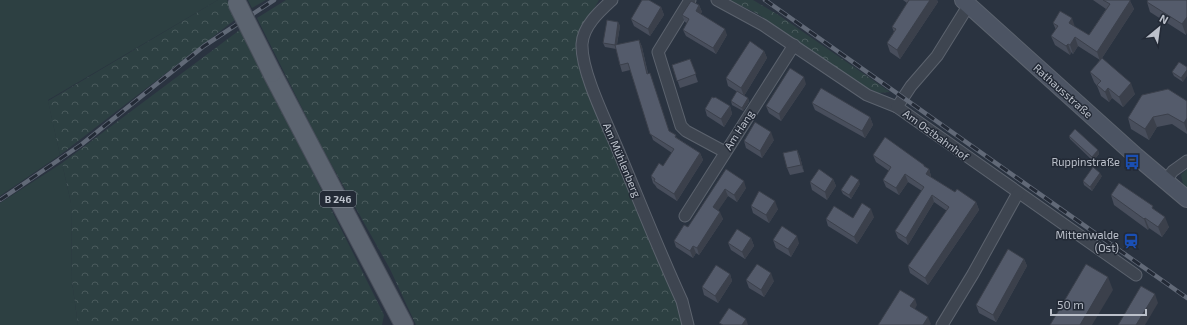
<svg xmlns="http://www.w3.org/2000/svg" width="1187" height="325" font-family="'Exo 2',sans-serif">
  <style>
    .green { fill: #2d4042 }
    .forest { fill: url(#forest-crowns) }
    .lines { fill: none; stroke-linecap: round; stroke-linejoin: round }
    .street-casing { stroke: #5c636e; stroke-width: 13 }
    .secondary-casing { stroke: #5c636e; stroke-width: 18 }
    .primary-casing { stroke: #484e5a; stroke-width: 20 }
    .street { stroke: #3e4550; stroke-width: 11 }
    .secondary { stroke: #4c5463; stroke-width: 16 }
    .primary { stroke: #5c6470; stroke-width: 18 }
    .rail-casing { stroke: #616977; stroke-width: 4.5 }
    .rail { stroke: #232a36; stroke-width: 3; stroke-dasharray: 9; stroke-linecap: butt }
    .primary-bridge-casing { stroke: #484e5a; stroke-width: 20; stroke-linecap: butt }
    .primary-bridge { stroke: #5c6470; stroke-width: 18 }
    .wall { fill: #484e5c }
    .shaded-wall { fill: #3b404b }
    .building { fill: #545b6b; stroke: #3b404b }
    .labels { text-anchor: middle; stroke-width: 3; stroke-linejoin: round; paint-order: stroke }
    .shield { fill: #232a36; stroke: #8d939e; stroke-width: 1 }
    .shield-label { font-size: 10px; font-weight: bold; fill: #bbc0ca }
    .street-label { font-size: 11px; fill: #bbc0ca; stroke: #232a36 }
    .poi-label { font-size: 11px; fill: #bbc0ca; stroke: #232a36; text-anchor: end }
  </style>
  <defs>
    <pattern id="forest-crowns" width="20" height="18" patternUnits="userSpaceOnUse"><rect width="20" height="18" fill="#2d4042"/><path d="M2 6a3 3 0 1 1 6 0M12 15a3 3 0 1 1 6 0" fill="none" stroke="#4a5a5c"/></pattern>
  </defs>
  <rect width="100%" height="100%" fill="#2a3340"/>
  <g class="green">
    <path d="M0 0H218L48 100 60 155 0 196Z"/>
    <path d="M62 163 71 203 72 281 78 325H0V203Z"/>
    <path d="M1187 169V188L1183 184 1181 175Z"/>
  </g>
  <g class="forest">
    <path d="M218 0H227L236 19 60 155 48 101Z"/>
    <path d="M248 0H266L252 8Z"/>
    <path d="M286 0H599L577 39 581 62 678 304 683 325H416L390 269 321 146 257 18Z"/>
    <path d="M729 0H753L780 16 890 92 878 93 856 82 758 14Z"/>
    <path d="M241 29 384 315 382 325H78L72 281 71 203 62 163Z"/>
  </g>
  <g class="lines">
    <defs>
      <g id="street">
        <path d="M612 0C600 11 583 26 582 44 581 72 607 123 618 150 639 200 659 251 682 301L688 325"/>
        <path d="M690 0 658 52 681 126 686 131 725 152"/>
        <path d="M717 0 763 25 867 95 897 107 1136 275"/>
        <path d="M897 107 911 86 937 56 965 11 969 6"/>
        <path d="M1165 181 1173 171 1187 161"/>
        <path d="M685 216 794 45"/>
        <path d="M942 325 973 274 1018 193"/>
      </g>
      <path id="secondary" d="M963 0 1136 156 1187 199"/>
      <path id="primary" d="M272 73 404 325"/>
    </defs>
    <use href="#street" class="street-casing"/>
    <use href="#secondary" class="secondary-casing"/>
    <use href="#primary" class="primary-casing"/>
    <use href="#street" class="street"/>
    <use href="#secondary" class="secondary"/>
    <use href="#primary" class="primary"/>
    <defs>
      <g id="rail">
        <path d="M765 0 1187 298"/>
        <path d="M0 200 82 144 204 46 274 0"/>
      </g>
    </defs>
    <use href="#rail" class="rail-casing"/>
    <use href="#rail" class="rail"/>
    <defs>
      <path id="primary-bridge" d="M237 3 272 73"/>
    </defs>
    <use href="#primary-bridge" class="primary-bridge-casing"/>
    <use href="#primary-bridge" class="primary-bridge"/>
  </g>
  <g class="wall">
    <path d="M903 0H937L938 2 900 59 890 52 887 43 894 32 892 27 907 3Z"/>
    <path d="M1093 0H1130V1L1134 9 1102 58 1135 94 1123 107 1112 98 1109 102 1101 96 1097 86 1094 82 1090 72 1100 60 1078 46 1073 54 1071 52 1070 55 1055 45 1051 36 1056 30 1053 23 1075 27 1089 35 1106 9Z"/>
    <path d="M1187 0 1186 35 1150 12 1147 2Z"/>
    <path d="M699 5 702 12 700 14 727 35 716 54 686 36 683 30 687 23 685 22 682 15Z"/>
    <path d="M661 7 664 15 650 36 634 26 631 19Z"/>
    <path d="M618 22 620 26 617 45 639 40 642 47 648 73 669 131 677 138 700 153 703 160 677 201 657 188 655 185 653 183 651 176 663 166 672 153 653 140 630 70 622 72 620 65 616 49 605 47 603 43Z"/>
    <path d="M764 51 767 58 744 96 728 86 726 78Z"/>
    <path d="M690 59 698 82 680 88 672 65Z"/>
    <path d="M1179 62 1183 82 1174 76 1172 72Z"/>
    <path d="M806 84 781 121 769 113 766 106Z"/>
    <path d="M748 98 749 102 743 111 732 105 731 101Z"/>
    <path d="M1187 101V134L1172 124 1157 127 1149 140 1131 129 1128 118Z"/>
    <path d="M812 103 870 117 873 125 865 138 815 110Z"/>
    <path d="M730 106 732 114 724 127 707 116 705 109Z"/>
    <path d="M1069 136 1098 150 1099 154 1093 161 1070 139Z"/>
    <path d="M774 140 762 158 746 148 744 141Z"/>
    <path d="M797 150 800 157 804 172 790 175 787 168Z"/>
    <path d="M873 155 925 167 929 169 931 176V177L955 192 976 202 979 210 928 285 910 273 908 266 947 211 934 202 908 245 898 238 895 231 922 191 908 182 899 195 886 187 883 180 889 171 876 162Z"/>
    <path d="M726 169 746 188 737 202 728 196 718 210 723 219 699 255 696 253 693 258 676 247 674 241 688 227Z"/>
    <path d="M1102 176 1092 191 1084 185 1083 181Z"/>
    <path d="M833 179 836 186 827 200 812 190 810 182Z"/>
    <path d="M860 184 851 199 843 194 841 190Z"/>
    <path d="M1111 195 1154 209 1169 227 1162 237 1149 228 1148 230 1114 205Z"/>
    <path d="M751 206 778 209 769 223 753 213Z"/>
    <path d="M874 217 857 244 828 226 826 219Z"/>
    <path d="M751 238 754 246 745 259 731 250 728 243Z"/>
    <path d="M773 240 799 243 791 257 776 248Z"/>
    <path d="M1024 259 1027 266 996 322 979 313 976 305Z"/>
    <path d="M730 274 732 281 718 303 704 295 702 287Z"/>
    <path d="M746 280 774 281 764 297 749 288Z"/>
  </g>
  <g class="shaded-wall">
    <path d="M930 0H937L938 2 900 59 897 50Z"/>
    <path d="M1130 1 1134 9 1100 61 1097 52Z"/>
    <path d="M699 5 702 12 698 18 696 11Z"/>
    <path d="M661 7 664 15 650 36 648 29Z"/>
    <path d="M1187 17V33L1186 35 1182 24Z"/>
    <path d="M1072 18 1075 27 1069 23Z"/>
    <path d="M618 22 620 26 616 49 615 45Z"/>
    <path d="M725 29 727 35 716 54 713 48Z"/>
    <path d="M1075 37 1078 46 1073 54 1070 45Z"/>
    <path d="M639 40 642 47 649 81 647 74Z"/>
    <path d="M1068 44 1071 52 1070 55 1066 46Z"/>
    <path d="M764 51 767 58 744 96 741 88Z"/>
    <path d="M1187 70V76L1183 82 1181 78Z"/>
    <path d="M804 77 806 84 781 121 779 114Z"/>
    <path d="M1131 83 1135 94 1123 107 1119 97Z"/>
    <path d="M1108 88 1112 98 1109 102 1105 92Z"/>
    <path d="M748 98 749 102 743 111 742 108Z"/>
    <path d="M730 106 732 114 724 127 721 119Z"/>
    <path d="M870 117 873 125 865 138 862 131Z"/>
    <path d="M1153 117 1157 127 1149 140 1145 129Z"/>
    <path d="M1187 118V132L1184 123Z"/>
    <path d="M771 132 774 140 762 158 760 151Z"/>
    <path d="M797 150 800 157 804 172 801 165Z"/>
    <path d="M1098 150 1099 154 1093 161 1092 157Z"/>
    <path d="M700 153 703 160 677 201 674 194Z"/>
    <path d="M929 169 931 176 928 181 926 174Z"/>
    <path d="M1100 173 1102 176 1092 191 1090 187Z"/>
    <path d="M905 174 908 182 899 195 896 188Z"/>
    <path d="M833 179 836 186 827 200 825 192Z"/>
    <path d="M859 180 860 184 851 199 849 195Z"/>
    <path d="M744 181 746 188 737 202 734 195Z"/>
    <path d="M725 189 728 196 716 214 713 207Z"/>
    <path d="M932 195 934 202 908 245 906 238Z"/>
    <path d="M775 201 778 209 769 223 766 215Z"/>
    <path d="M976 202 979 210 928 285 925 278Z"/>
    <path d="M871 209 874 217 857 244 854 237Z"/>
    <path d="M720 212 723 219 699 255 697 248Z"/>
    <path d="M1165 217 1169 227 1162 237 1158 227Z"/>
    <path d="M1145 218 1149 228 1148 230 1144 219Z"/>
    <path d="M797 236 799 243 791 257 788 249Z"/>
    <path d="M751 238 754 246 745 259 742 252Z"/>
    <path d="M693 246 696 253 693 258 690 251Z"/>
    <path d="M1024 259 1027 266 996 322 993 315Z"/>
    <path d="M771 273 774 281 764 297 761 290Z"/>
    <path d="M730 274 732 281 718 303 715 296Z"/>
    <path d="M1108 277 1113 290 1092 325H1080Z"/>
    <path d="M1155 294 1158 303 1145 325H1136Z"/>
    <path d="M915 299 917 305 913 313 910 306Z"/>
    <path d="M928 317 931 324 930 325H923Z"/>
    <path d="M746 319 748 325H742Z"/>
  </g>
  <g class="building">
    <path d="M642 0H649L661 7 648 29 631 19Z"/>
    <path d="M909 0H930L897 50 887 43 896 29 892 27Z"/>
    <path d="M1103 0H1130V1L1097 52 1075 37 1070 45 1068 44 1066 46 1051 36 1058 26 1053 23 1060 11 1072 18 1069 23 1089 35 1110 4Z"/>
    <path d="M1148 0H1187V17L1182 24 1147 2Z"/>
    <path d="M691 1 699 5 696 11 725 29 713 48 683 30 689 19 682 15Z"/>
    <path d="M607 20 618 22 615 45 603 43Z"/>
    <path d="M639 40 647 74 650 73 669 131 676 135 675 137 700 153 674 194 654 181 655 179 651 176 659 163 663 166 674 149 650 134 628 63 620 65 615 45Z"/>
    <path d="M750 41 764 51 741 88 726 78Z"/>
    <path d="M1102 58 1131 83 1119 97 1108 88 1105 92 1097 85 1101 81 1090 72Z"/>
    <path d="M690 59 696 74 677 81 672 65Z"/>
    <path d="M1179 62 1187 67V70L1181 78 1172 72Z"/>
    <path d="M790 68 804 77 779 114 766 106Z"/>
    <path d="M821 88 870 117 862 131 812 103Z"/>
    <path d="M1168 89 1187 101V118L1184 123 1168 114 1153 117 1145 129 1128 118 1142 95Z"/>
    <path d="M737 91 748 98 742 108 731 101Z"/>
    <path d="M712 97 714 98 715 97 730 106 721 119 705 109Z"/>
    <path d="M755 122 771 132 760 151 744 141Z"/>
    <path d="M1075 129 1098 150 1092 157 1069 136Z"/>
    <path d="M885 137 924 165V166L929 169 926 174 955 192 957 189 976 202 925 278 908 266 949 207 932 195 906 238 895 231 924 187 905 174 896 188 883 180 891 167 873 155Z"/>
    <path d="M797 150 801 165 787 168 783 153Z"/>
    <path d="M1093 167 1100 173 1090 187 1083 181Z"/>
    <path d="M726 169 744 181 734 195 725 189 713 207 720 212 697 248 693 246 690 251 674 241 684 225 688 227Z"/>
    <path d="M819 169 833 179 825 192 810 182Z"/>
    <path d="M851 175 859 180 849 195 841 190Z"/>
    <path d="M1119 183 1153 206 1152 208 1165 217 1158 227 1145 218 1144 219 1111 195Z"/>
    <path d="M759 191 775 201 766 215 751 206Z"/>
    <path d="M862 203 871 209 854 237 826 219 834 206 853 218Z"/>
    <path d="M782 226 797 236 788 249 773 240Z"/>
    <path d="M737 229 751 238 742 252 728 243Z"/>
    <path d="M1008 249 1024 259 993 315 976 305Z"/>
    <path d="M757 264 771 273 761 290 746 280Z"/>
    <path d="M1086 264 1108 277 1080 325H1050Z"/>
    <path d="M716 265 730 274 715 296 702 287Z"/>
    <path d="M1141 286 1155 294 1136 325H1118Z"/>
    <path d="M900 290 915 299 910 306 928 317 923 325H878Z"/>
    <path d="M729 308 746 319 742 325H723L719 323Z"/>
  </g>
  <defs>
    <symbol id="bus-bare" viewBox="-9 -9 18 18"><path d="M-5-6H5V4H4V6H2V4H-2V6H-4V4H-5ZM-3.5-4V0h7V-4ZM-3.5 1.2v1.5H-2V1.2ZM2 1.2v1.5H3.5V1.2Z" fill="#1a4fb4" stroke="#232a36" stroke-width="2.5" paint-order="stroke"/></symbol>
    <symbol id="station-bare" viewBox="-9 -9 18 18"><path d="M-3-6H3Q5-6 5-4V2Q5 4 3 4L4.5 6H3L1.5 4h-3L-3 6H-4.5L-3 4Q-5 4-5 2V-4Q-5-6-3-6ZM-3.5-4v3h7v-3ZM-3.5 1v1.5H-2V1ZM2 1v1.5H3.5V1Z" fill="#1a4fb4" stroke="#232a36" stroke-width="2.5" paint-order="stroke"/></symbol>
  </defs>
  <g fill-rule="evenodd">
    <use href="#bus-bare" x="1121" y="151" width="22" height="22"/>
    <use href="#station-bare" x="1120" y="230" width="22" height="22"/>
  </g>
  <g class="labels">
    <rect class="shield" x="320" y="191" width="36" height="16" rx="3"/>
    <g class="shield-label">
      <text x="338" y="203">B 246</text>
    </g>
    <g class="street-label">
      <text transform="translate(1063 91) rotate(42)" y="4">Rathausstraße</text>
      <text transform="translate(739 130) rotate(-57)" y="4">Am Hang</text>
      <text transform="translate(936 135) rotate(36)" y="4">Am Ostbahnhof</text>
      <text transform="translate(622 160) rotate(67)" y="4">Am Mühlenberg</text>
    </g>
    <g class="poi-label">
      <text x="1120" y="166">Ruppinstraße</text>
      <text x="1119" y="239">Mittenwalde<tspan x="1119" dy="13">(Ost)</tspan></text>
    </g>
  </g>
  <g transform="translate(1159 28) rotate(29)" stroke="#232a36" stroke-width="3" paint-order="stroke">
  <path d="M0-3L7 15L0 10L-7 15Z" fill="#bbc0ca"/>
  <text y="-6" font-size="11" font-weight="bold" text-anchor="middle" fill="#bbc0ca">N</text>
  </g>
  <path d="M1051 309v6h95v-6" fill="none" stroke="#bbc0ca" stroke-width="2"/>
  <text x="1057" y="309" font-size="12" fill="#bbc0ca" stroke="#232a36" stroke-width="3" paint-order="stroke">50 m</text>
</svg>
